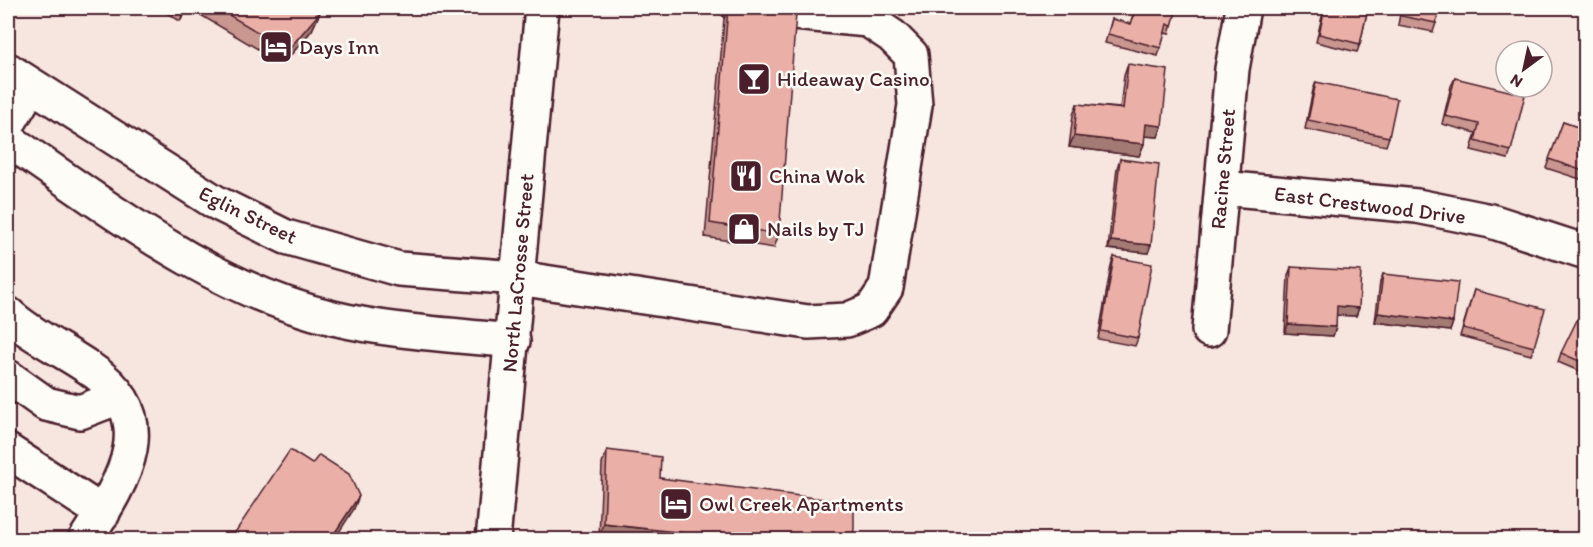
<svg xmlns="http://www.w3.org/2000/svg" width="1593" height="547" font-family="Itim,sans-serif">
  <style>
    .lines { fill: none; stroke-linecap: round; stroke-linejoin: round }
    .minor-casing { stroke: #4a1f2b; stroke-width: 38 }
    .major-casing { stroke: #4a1f2b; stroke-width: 38 }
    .minor { stroke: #fdfcf7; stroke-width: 33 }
    .major { stroke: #fdfcf7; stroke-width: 33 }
    .wall { fill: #c99690; stroke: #4a1f2b; stroke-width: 1.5 }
    .shaded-wall { fill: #a47a75; stroke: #4a1f2b; stroke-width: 1.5 }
    .building { fill: #eaafa7; stroke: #4a1f2b; stroke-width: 1.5 }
    .labels { text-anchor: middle; stroke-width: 5; stroke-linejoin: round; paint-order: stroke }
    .poi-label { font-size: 21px; fill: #4a1f2b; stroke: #fdfcf7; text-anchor: start }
    .street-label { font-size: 21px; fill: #4a1f2b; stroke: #fdfcf7 }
  </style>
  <rect width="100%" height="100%" fill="#f7e5df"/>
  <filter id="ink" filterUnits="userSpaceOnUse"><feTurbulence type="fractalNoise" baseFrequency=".0167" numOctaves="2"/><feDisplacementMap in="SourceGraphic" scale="12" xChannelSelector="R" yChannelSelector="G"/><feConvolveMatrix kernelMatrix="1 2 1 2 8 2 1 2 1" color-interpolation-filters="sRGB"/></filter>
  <g filter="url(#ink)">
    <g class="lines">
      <defs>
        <g id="minor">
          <path d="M8 70 215 202 286 237 399 269 518 278 808 322 847 320 871 310 886 288 915 105 911 55 892 36 868 20 739 8"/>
          <path d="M8 124 31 86"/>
          <path d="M8 140C109 208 211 289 333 318 391 332 453 335 513 341"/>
          <path d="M1222 188 1417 206 1491 221 1586 252"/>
          <path d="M8 314C30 335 63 350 89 368 165 418 123 481 85 540"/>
          <path d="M1209 330 1232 69 1243 8"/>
          <path d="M8 377 46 404 80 412 119 397"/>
          <path d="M8 451 103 513"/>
        </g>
        <path id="major" d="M493 540 542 8"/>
      </defs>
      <use href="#minor" class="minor-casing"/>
      <use href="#major" class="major-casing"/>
      <use href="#minor" class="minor"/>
      <use href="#major" class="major"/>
    </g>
    <g class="wall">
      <path d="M161 8H322L312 30 283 64 189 8 180 21 160 9Z"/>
      <path d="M728 8H748L779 234 774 248 705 237 724 19Z"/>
      <path d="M1135 8H1177L1169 34 1165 33 1158 56 1105 43 1112 19 1130 24Z"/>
      <path d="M1324 8H1368L1360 44 1357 52 1316 42Z"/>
      <path d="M1401 8H1439L1436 23 1433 32 1398 25Z"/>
      <path d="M1128 64 1158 137 1144 136V144L1139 156 1069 147 1073 115 1077 104 1120 108 1124 76Z"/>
      <path d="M1455 78 1511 151 1508 159 1471 150 1476 133 1442 124 1451 86Z"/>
      <path d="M1316 82 1389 137 1386 146 1305 129 1313 90Z"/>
      <path d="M1563 122 1586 130V181L1546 168Z"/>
      <path d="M1120 159 1148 253 1108 249 1117 168Z"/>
      <path d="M1114 257 1138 338 1135 346 1098 339 1111 266Z"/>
      <path d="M1291 267 1359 308 1356 316 1336 315V327L1333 336 1285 333 1288 276Z"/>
      <path d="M1383 274 1453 322 1450 331 1375 322 1380 282Z"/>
      <path d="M1474 290 1534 347 1531 355 1460 336Z"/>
      <path d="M1586 319V374L1558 362 1561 353Z"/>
      <path d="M607 450 660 478 852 540H615L599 538 602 464Z"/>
    </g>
    <g class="shaded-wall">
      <path d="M185 8H189L180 21Z"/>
      <path d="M321 8H322L312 30 283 64 288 50Z"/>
      <path d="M1146 124 1162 126 1158 137 1142 136Z"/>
      <path d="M1074 136 1144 144 1139 156 1069 147Z"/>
      <path d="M1111 241 1151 245 1148 253 1108 249Z"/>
      <path d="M1337 306 1359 308 1356 316 1334 315Z"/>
      <path d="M1378 313 1453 322 1450 331 1375 322Z"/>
      <path d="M1288 324 1336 327 1333 336 1285 333Z"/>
      <path d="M359 496 354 509 334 540H330Z"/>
      <path d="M604 524 748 540H615L599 538Z"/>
    </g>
    <g class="building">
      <path d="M217 8H321L317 16 288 50Z"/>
      <path d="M728 8H748L796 14 779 234 710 223Z"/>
      <path d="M1136 8H1177L1172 26 1167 24 1161 48 1108 34 1112 19 1131 24Z"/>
      <path d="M1325 8H1368L1360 44 1319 34Z"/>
      <path d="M1403 8H1439L1436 23 1401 16Z"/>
      <path d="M1128 64 1168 70 1162 126 1146 124 1144 144 1074 136 1077 104 1123 109Z"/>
      <path d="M1455 78 1525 95 1511 151 1475 141 1479 124 1445 116Z"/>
      <path d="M1316 82 1397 99 1389 137 1308 120Z"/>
      <path d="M1563 122 1586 130V172L1549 159Z"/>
      <path d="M1120 159 1159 164 1151 245 1111 241Z"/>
      <path d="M1114 257 1152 264 1138 338 1101 331Z"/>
      <path d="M1291 267 1361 271 1359 308 1337 306 1336 327 1288 324Z"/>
      <path d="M1383 274 1458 282 1453 322 1378 313Z"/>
      <path d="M1474 290 1545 309 1534 347 1463 328Z"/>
      <path d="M1579 316 1586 319V364L1561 353Z"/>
      <path d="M290 450 312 464 319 455 349 474 359 496 330 540H230Z"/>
      <path d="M607 450 661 457 660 478 854 503V529L852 540H748L604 524Z"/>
    </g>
  </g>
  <defs>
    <symbol id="hotel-square" viewBox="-11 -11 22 22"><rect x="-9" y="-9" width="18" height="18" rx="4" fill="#4a1f2b" stroke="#fdfcf7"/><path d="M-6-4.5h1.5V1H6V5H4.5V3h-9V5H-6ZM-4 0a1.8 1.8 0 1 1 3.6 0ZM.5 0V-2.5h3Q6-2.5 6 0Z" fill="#fff"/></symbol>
    <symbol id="bar-square" viewBox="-11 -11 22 22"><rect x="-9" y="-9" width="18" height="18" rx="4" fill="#4a1f2b" stroke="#fdfcf7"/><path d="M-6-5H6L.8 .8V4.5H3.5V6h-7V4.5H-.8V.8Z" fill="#fff"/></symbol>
    <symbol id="restaurant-square" viewBox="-11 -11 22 22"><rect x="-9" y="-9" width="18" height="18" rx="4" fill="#4a1f2b" stroke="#fdfcf7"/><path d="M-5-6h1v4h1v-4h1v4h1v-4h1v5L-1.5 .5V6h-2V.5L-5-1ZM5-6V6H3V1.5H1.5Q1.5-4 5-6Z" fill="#fff"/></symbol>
    <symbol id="shop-square" viewBox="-11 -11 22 22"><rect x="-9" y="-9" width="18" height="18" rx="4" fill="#4a1f2b" stroke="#fdfcf7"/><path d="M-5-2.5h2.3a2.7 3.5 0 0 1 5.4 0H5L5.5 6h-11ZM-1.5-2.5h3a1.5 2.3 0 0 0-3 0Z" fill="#fff"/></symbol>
  </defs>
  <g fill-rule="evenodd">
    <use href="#hotel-square" x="257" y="28" width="38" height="38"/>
    <use href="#bar-square" x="735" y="60" width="38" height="38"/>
    <use href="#restaurant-square" x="727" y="157" width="38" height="38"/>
    <use href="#shop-square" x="725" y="210" width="38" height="38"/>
    <use href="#hotel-square" x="657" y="485" width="38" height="38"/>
  </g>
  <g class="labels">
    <g class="poi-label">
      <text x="299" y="54">Days Inn</text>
      <text x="777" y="86">Hideaway Casino</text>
      <text x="769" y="183">China Wok</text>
      <text x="767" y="236">Nails by TJ</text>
      <text x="699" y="511">Owl Creek Apartments</text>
    </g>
    <g class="street-label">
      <text transform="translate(1223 169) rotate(-85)" y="7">Racine Street</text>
      <text transform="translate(1370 205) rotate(7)" y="7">East Crestwood Drive</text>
      <text transform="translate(248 215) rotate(26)" y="7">Eglin Street</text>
      <text transform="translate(518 273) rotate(-85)" y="7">North LaCrosse Street</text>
    </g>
  </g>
  <rect width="1593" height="547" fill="none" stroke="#fdfcf7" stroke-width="30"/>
  <rect x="15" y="15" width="1563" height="517" fill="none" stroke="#4a1f2b" stroke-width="2" filter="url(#ink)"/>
  <g transform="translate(1524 69) rotate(213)"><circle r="28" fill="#fdfcf7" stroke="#b5a4a5" stroke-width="1.5"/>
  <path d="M0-4.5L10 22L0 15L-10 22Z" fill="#4a1f2b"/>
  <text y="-9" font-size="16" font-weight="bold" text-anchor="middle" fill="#4a1f2b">N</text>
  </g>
</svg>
